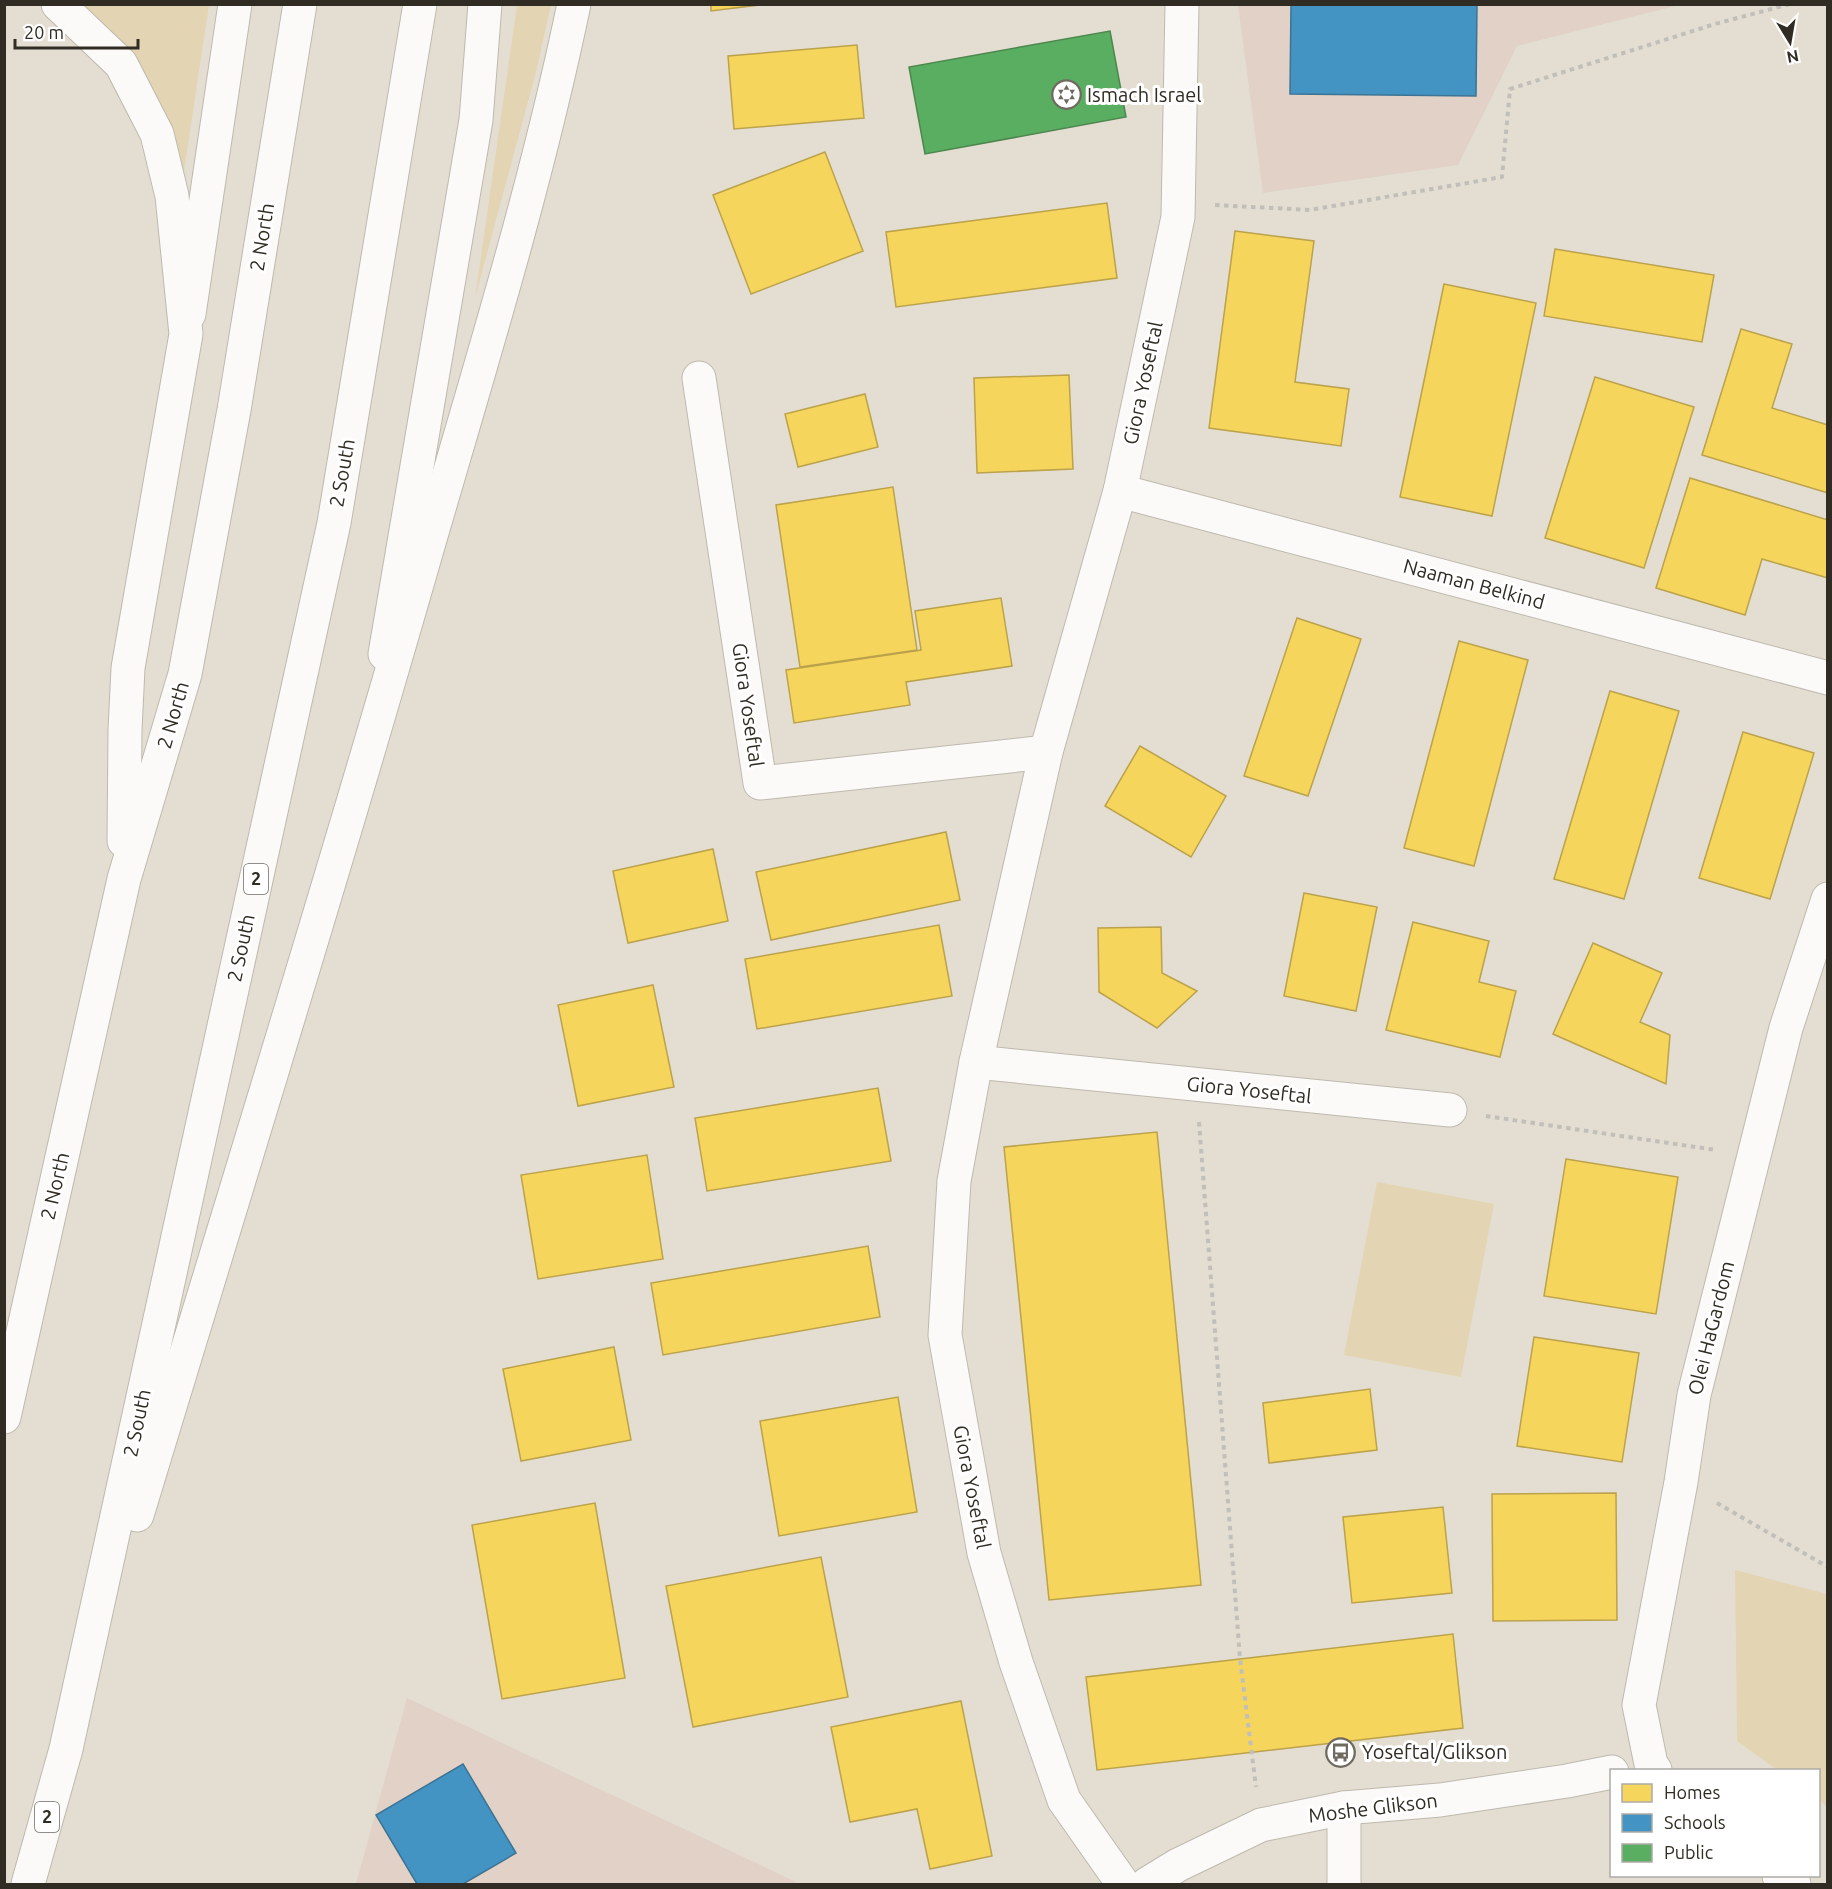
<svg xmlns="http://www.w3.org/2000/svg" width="1832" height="1889" font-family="Ubuntu,sans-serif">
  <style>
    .education { fill: #e1d1c7 }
    .green { fill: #e3d5b3 }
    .homes { fill: #f6d55c; stroke: #bba24b; stroke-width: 1.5 }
    .schools { fill: #4393c3; stroke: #3d7493; stroke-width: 1.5 }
    .public { fill: #5aae61; stroke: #4d874e; stroke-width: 1.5 }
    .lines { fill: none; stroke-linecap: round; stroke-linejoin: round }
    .minor-casing { stroke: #beb9af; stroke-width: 35 }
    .highway-casing { stroke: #beb9af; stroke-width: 35 }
    .path { stroke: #c1bfba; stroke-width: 4; stroke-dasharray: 4.5 4.5; stroke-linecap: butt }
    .minor { stroke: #fbfaf8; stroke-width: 33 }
    .highway { stroke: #fbfaf8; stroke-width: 33 }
    .labels { text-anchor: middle; stroke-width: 6; stroke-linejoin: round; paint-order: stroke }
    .shield { fill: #fff; stroke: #6e6b65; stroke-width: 1.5 }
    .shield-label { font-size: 18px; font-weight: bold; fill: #302c23 }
    .poi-label { font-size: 20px; fill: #302c23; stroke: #fff; text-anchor: start }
    .street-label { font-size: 20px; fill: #302c23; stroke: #fff }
  </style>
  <rect width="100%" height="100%" fill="#e4ded2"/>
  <g class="education">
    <path d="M1238 5H1679L1517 46 1458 165 1263 193Z"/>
    <path d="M407 1698 796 1882 795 1884H356Z"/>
  </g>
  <g class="green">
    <path d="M78 5H209L184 171 168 129Z"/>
    <path d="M517 5H551L536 72 475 298Z"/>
    <path d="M1377 1182 1494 1204 1461 1377 1344 1355Z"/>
    <path d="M1735 1570 1827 1594V1807L1819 1800 1818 1770H1777L1737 1741Z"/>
  </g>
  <g class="homes">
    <path d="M711 4H767L711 11Z"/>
    <path d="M857 45 864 118 734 129 728 56Z"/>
    <path d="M825 152 863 251 751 294 713 195Z"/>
    <path d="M1107 203 1117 278 896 307 886 232Z"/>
    <path d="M1235 231 1314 241 1295 382 1349 389 1341 446 1209 428Z"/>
    <path d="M1555 249 1714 275 1702 342 1544 316Z"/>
    <path d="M1444 284 1536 303 1492 516 1400 497Z"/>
    <path d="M1741 329 1792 344 1772 408 1828 425V493L1702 455Z"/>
    <path d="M1069 375 1073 469 977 473 974 378Z"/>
    <path d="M1595 377 1694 407 1644 568 1545 538Z"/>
    <path d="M865 394 878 447 798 467 785 414Z"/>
    <path d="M1690 478 1828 520V578L1762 559 1745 615 1656 588Z"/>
    <path d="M893 487 917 650 800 667 776 505Z"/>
    <path d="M1001 598 1012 666 906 682 910 705 794 723 786 670 921 650 915 611Z"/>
    <path d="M1297 618 1361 639 1308 796 1244 776Z"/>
    <path d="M1459 641 1528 660 1474 866 1404 848Z"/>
    <path d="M1610 691 1679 711 1624 899 1554 879Z"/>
    <path d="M1743 732 1814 753 1770 899 1699 878Z"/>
    <path d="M1140 746 1226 796 1191 857 1105 806Z"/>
    <path d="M946 832 960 900 771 940 756 872Z"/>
    <path d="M713 849 728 921 628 943 613 871Z"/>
    <path d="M1304 893 1377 907 1356 1011 1284 996Z"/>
    <path d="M1413 922 1489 941 1479 982 1516 991 1500 1057 1386 1030Z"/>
    <path d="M939 925 952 996 757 1029 745 959Z"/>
    <path d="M1161 927 1162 973 1197 991 1157 1028 1099 992 1098 928Z"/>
    <path d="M1593 943 1662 973 1640 1022 1670 1035 1666 1084 1553 1034Z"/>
    <path d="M653 985 674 1087 578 1106 558 1005Z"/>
    <path d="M878 1088 891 1161 707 1191 695 1118Z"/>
    <path d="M1157 1132 1201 1585 1049 1600 1004 1147Z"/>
    <path d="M647 1155 663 1259 538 1279 521 1175Z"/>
    <path d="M1566 1159 1678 1177 1656 1314 1544 1296Z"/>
    <path d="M868 1246 880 1317 663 1355 651 1283Z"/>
    <path d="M1534 1337 1639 1353 1622 1462 1517 1446Z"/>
    <path d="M614 1347 631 1440 521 1461 503 1369Z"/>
    <path d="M1370 1389 1377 1450 1269 1463 1263 1403Z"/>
    <path d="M898 1397 917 1512 779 1536 760 1421Z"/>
    <path d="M1616 1493 1617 1620 1493 1621 1492 1494Z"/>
    <path d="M595 1503 625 1678 502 1699 472 1525Z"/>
    <path d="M1443 1507 1452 1593 1352 1603 1343 1517Z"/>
    <path d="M821 1557 848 1697 693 1727 666 1586Z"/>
    <path d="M1453 1634 1463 1728 1097 1770 1086 1677Z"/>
    <path d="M961 1701 992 1856 930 1869 917 1809 850 1822 831 1727Z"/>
  </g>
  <g class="schools">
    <path d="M1291 4H1477L1476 96 1290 94Z"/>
    <path d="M463 1764 516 1853 463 1884H417L376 1815Z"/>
  </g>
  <path class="public" d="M1110 31 1126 117 925 154 909 67Z"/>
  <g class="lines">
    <defs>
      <g id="minor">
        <path d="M189 314 235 4"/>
        <path d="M699 378 760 783 1046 752"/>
        <path d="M1120 491 1828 678"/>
        <path d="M385 654 476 120 485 4"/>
        <path d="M976 1062 1450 1110"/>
        <path d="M1655 1770 1651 1764 1639 1705 1681 1482 1694 1395 1786 1028 1828 899"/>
        <path d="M1779 1876 1794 1884"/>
        <path d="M1123 1884 1064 1800 1016 1662 984 1553 945 1335 954 1181 976 1062 1046 752 1120 491 1178 217 1182 4"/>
        <path d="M1147 1884 1178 1865 1261 1825 1344 1808 1440 1800 1567 1781 1612 1772"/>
        <path d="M1344 1884V1808"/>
      </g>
      <g id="highway">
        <path d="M58 4 121 64 157 134 172 196 186 334 128 668 125 730 124 841"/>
        <path d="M4 1417 124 879 185 674 234 410 300 4"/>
        <path d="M137 1515C235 1192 335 870 428 546 480 367 536 187 574 4"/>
        <path d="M28 1884 66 1749 334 523 420 4"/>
      </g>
    </defs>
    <use href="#minor" class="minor-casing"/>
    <use href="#highway" class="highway-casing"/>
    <g class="path">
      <path d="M1215 205 1310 210 1502 177 1510 89 1715 24 1790 4"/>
      <path d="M1486 1116 1716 1150"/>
      <path d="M1199 1122 1240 1659 1256 1787"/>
      <path d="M1717 1503 1828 1567"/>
    </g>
    <use href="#minor" class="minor"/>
    <use href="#highway" class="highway"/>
  </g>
  <defs>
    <symbol id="synagogue-ring" viewBox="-11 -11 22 22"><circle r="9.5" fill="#fff" stroke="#6f6a60" stroke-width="1.5"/><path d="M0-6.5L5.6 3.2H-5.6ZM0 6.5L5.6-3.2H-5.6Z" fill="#6f6a60"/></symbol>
    <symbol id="bus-ring" viewBox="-11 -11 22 22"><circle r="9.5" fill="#fff" stroke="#6f6a60" stroke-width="1.5"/><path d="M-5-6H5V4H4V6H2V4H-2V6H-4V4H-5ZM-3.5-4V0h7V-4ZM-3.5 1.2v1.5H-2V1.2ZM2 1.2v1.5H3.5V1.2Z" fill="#6f6a60"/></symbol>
  </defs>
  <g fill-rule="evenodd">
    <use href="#synagogue-ring" x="1050" y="78" width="33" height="33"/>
    <use href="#bus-ring" x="1324" y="1736" width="33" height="33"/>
  </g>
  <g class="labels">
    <g class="shield">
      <rect x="244" y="864" width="24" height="30" rx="4.5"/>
      <rect x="35" y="1802" width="24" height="30" rx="4.5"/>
    </g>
    <g class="shield-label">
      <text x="256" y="885">2</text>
      <text x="47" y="1823">2</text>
    </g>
    <g class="poi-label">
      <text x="1087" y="102">Ismach Israel</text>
      <text x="1362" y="1759">Yoseftal/Glikson</text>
    </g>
    <g class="street-label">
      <text transform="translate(262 237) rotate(-81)" y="7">2 North</text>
      <text transform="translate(1143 383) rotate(-78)" y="7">Giora Yoseftal</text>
      <text transform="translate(342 473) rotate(-80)" y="7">2 South</text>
      <text transform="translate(1474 584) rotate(15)" y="7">Naaman Belkind</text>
      <text transform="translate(748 705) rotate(82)" y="7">Giora Yoseftal</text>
      <text transform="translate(173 715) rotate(-74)" y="7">2 North</text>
      <text transform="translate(241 948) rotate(-78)" y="7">2 South</text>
      <text transform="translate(1249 1090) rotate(6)" y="7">Giora Yoseftal</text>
      <text transform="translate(55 1186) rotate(-77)" y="7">2 North</text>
      <text transform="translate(1711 1328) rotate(-76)" y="7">Olei HaGardom</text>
      <text transform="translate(137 1423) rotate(-78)" y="7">2 South</text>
      <text transform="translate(972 1487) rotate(79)" y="7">Giora Yoseftal</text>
      <text transform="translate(1373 1808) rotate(-7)" y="7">Moshe Glikson</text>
    </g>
  </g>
  <rect width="1832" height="1889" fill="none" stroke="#302c23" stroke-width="12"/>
  <rect x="1610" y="1769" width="210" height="108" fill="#ffffff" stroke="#acaba7" stroke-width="1.5"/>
  <rect x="1622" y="1784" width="30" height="18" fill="#f6d55c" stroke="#acaba7" stroke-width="1.5"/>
  <text x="1664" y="1799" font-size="18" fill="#302c23">Homes</text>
  <rect x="1622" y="1814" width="30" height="18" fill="#4393c3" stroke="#acaba7" stroke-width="1.5"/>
  <text x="1664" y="1829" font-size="18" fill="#302c23">Schools</text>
  <rect x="1622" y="1844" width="30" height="18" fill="#5aae61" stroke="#acaba7" stroke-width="1.5"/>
  <text x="1664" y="1859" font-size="18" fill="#302c23">Public</text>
  <g transform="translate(1790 42) rotate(169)" stroke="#ffffff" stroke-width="4.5" paint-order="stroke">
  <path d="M0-4.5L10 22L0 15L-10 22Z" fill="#302c23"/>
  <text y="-9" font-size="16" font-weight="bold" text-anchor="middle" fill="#302c23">N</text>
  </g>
  <path d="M15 39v9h123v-9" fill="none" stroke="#302c23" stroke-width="3"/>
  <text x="24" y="39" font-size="18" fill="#302c23" stroke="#ffffff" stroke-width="4.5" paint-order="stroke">20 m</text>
</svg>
